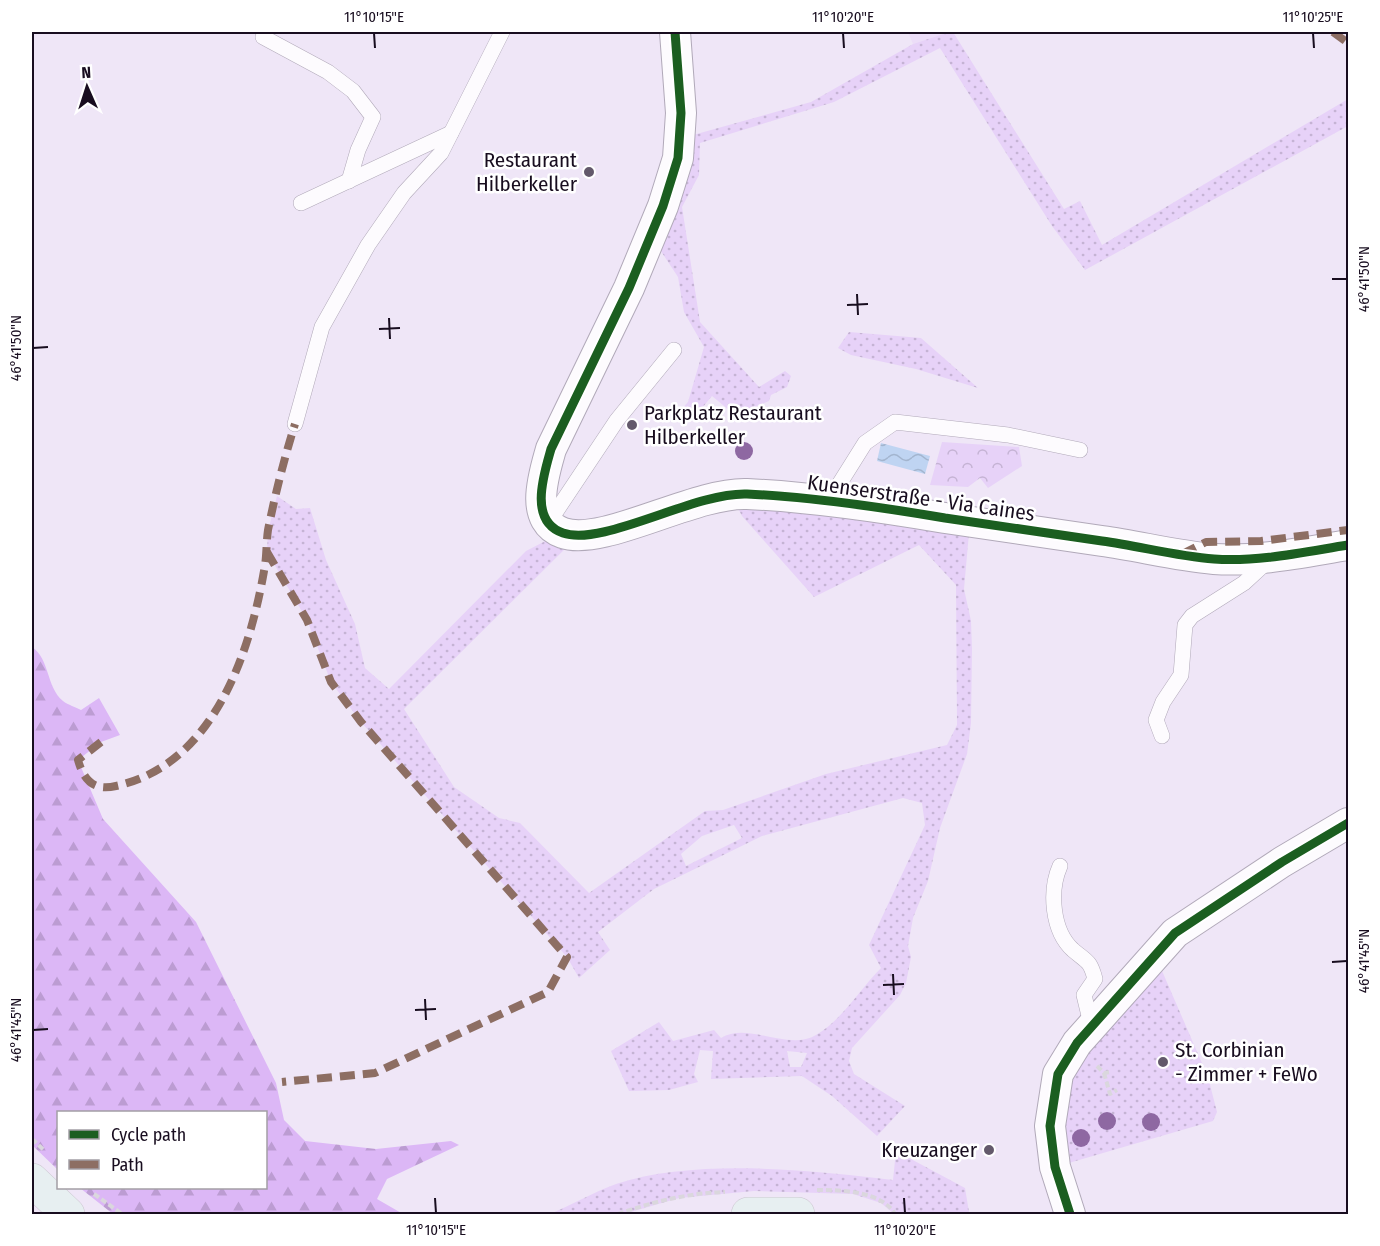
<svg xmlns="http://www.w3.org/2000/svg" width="1380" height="1246" font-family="'Fira Sans Condensed',sans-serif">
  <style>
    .built { fill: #ecddf8 }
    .grass { fill: url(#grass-dots); fill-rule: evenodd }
    .forest { fill: url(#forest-firs) }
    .park { fill: url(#park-crowns) }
    .water { fill: url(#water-waves) }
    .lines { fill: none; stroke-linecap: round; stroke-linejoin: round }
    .lane-casing { stroke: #b1a9b9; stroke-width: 16 }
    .street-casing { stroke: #b1a9b9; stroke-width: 32 }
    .primary-casing { stroke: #cbc6cf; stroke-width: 34 }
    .path { stroke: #dad7dd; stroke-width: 4; stroke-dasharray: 6 3; stroke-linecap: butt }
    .lane { stroke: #fdfbfe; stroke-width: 15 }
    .street { stroke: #fdfbfe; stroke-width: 30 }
    .primary { stroke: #e7eff1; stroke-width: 33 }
    .quiet { stroke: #8d6e63; stroke-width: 8; stroke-dasharray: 15 8; stroke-linecap: butt }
    .cycleway-casing { stroke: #fff; stroke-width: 13 }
    .cycleway { stroke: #1b5e20; stroke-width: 9 }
    .tree { fill: #8e68a2 }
    .ticks { fill: none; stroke: #180d1f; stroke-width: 2 }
    .poi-dot { fill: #63596b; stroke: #fff; stroke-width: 2 }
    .labels { text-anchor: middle; stroke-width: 5; stroke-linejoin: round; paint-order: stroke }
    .poi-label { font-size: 21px; fill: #180d1f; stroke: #fff; text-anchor: end }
    .street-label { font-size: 21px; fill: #180d1f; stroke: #fff }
    .neatline { fill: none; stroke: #180d1f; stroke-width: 2 }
    .ticks-label { font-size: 15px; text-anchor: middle; fill: #180d1f }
  </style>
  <defs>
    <pattern id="grass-dots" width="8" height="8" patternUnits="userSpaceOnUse" patternTransform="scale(1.5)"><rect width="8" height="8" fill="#e7d2f8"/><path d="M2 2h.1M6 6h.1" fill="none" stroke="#c5b3d4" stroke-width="1.8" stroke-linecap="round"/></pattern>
    <pattern id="forest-firs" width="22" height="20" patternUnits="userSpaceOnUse" patternTransform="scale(1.5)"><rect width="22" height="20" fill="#dcb7f6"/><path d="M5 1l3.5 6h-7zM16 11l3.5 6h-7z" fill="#bc9cd2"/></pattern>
    <pattern id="park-crowns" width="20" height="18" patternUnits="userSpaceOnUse" patternTransform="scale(1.5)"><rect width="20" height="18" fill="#e7d2f8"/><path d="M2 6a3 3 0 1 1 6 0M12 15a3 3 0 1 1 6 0" fill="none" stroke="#c5b3d4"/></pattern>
    <pattern id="water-waves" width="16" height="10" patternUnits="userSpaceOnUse" patternTransform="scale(1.5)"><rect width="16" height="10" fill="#bfd4f2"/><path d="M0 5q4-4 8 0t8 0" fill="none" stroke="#a3b5cf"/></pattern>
  </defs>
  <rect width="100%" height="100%" fill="#efe6f7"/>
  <path class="built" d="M908 32H949L913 44Z"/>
  <g class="grass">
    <path d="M949 32H953L1064 209 1080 201 1102 245 1348 99V126L1085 270 1052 226 940 48 834 102 700 143 699 175 682 207 700 322 759 387 785 371 791 376 787 387 771 395 769 401 735 415 712 396 692 420 680 411 688 402 704 347 684 312 678 277 651 236 693 135 811 102 913 44Z"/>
    <path d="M849 332 921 338 978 388 916 369 851 355 838 348Z"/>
    <path d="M277 496 296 509 310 508 326 560 355 624 365 668 389 689 526 551 561 533 578 536 404 709 454 787 499 818 520 823 589 893 705 811 723 810 826 774 947 745 957 725 956 585 919 545 814 597 742 516 732 496 969 533 964 589 971 621 972 649 971 723 967 754 940 828 928 881 913 918 908 946 911 957 906 983 900 995 852 1048 849 1061 854 1074 905 1106 877 1136 832 1096 802 1076 711 1079 713 1051 700 1050 694 1074 698 1082 669 1090 629 1091 611 1051 659 1022 673 1041 714 1030 721 1038C748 1021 788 1052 816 1035 842 1020 860 989 881 968L869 945 925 825 922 803 903 798 762 836 654 889 598 932 610 950 579 978 567 957 361 722 331 682 307 620 267 552 268 531ZM734 825 742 838 686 866 681 854 702 836ZM787 1051 807 1053 801 1067H790Z"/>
    <path d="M1156 957 1208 1077 1217 1112 1213 1121 1055 1167 1058 1074Z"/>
    <path d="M896 1151 965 1188 969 1212 894 1214 881 1203 853 1194 754 1191 679 1198 624 1214H550C571 1205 594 1192 616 1184 695 1158 811 1170 893 1180Z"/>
  </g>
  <path class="forest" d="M32 647C50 659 46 687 63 701 68 705 76 707 81 710L99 698 120 735 101 742 78 760 103 819 196 922 276 1083 284 1120 305 1141 376 1149 451 1141 459 1145 387 1179 377 1199 403 1214H113L80 1188H266V1112H58V1170L32 1145Z"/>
  <path class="park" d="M942 442 1019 447 1022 466 988 488 980 478 968 487 930 485Z"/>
  <path class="water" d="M881 443 930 456 925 474 877 461Z"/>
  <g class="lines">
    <defs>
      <g id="lane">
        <path d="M263 37 328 72 353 91 373 117 358 150 349 181"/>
        <path d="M301 203 451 133"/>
        <path d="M295 424 322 327 368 245 404 193 441 153 502 32"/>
        <path d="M828 502 865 443 895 422 1008 435 1080 450"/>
        <path d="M549 522 617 420 674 350"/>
        <path d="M1162 736 1156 720 1163 702 1181 675 1185 625 1192 616 1244 583 1269 560"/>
        <path d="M1060 866C1049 891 1052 931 1073 950 1087 962 1090 960 1095 979L1084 995 1092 1028"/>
      </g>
      <g id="street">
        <path d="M675 32 681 113 678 158 663 206 629 288 551 449C544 474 528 521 563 533 603 547 694 492 747 494 814 497 880 507 945 518 997 526 1050 533 1102 541 1139 546 1176 556 1214 559 1259 562 1304 552 1348 545"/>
        <path d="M1070 1214 1055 1167 1050 1126 1058 1074 1077 1043 1175 933 1282 862 1348 823"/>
      </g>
      <g id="primary">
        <path d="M32 1180 68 1214"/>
        <path d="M748 1214H798"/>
      </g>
    </defs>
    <use href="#lane" class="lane-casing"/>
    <use href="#street" class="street-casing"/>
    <use href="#primary" class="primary-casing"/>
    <g class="path">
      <path d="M1097 1066 1104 1073 1110 1072"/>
      <path d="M1104 1073 1110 1094 1117 1090"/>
      <path d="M32 1139 45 1151"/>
      <path d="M817 1190C842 1190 881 1191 895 1214"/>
      <path d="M94 1194 122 1214"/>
      <path d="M618 1214C652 1202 688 1193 725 1192"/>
    </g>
    <use href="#lane" class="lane"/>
    <use href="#street" class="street"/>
    <use href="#primary" class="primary"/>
    <g class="quiet">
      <path d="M1333 32 1348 43"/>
      <path d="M267 552 307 620 331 682 361 722 567 957 548 992 375 1073 282 1082"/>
      <path d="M1182 554 1206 542 1261 541 1348 530"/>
      <path d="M101 742 78 760C84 781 94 791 116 786 212 765 249 657 264 571 267 557 266 544 268 530 275 495 284 459 295 424"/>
    </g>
    <defs>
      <g id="cycleway">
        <path d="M675 32 681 113 678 158 663 206 629 288 551 449C544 474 528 521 563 533 603 547 694 492 747 494 814 497 880 507 945 518 997 526 1050 533 1102 541 1139 546 1176 556 1214 559 1259 562 1304 552 1348 545"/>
        <path d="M1070 1214 1055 1167 1050 1126 1058 1074 1077 1043 1175 933 1282 862 1348 823"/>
      </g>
    </defs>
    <use href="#cycleway" class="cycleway-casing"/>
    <use href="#cycleway" class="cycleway"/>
  </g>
  <g class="tree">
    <circle cx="744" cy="451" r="9"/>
    <circle cx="1107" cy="1121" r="9"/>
    <circle cx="1151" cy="1122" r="9"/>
    <circle cx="1081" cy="1138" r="9"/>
  </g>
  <path class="ticks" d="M374 33 375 48M843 33 844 48M1313 33 1314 48M1332 279H1347M857 294 858 315M847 305 868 304M389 318 390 339M379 329 400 328M33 348 48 347M1332 962 1347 961M893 974 894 995M883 985 904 984M425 999 426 1020M415 1010 436 1009M33 1030 48 1029M435 1198 436 1213M904 1198 905 1213"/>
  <g class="poi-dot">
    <circle cx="589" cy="172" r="6"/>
    <circle cx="632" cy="425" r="6"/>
    <circle cx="1163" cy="1062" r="6"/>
    <circle cx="989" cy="1150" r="6"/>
  </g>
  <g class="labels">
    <g class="poi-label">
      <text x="577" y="167">Restaurant<tspan x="577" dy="24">Hilberkeller</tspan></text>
      <text x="644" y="420" text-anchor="start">Parkplatz Restaurant<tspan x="644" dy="24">Hilberkeller</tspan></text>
      <text x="1175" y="1057" text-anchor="start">St. Corbinian<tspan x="1175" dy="24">- Zimmer + FeWo</tspan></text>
      <text x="977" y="1157">Kreuzanger</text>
    </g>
    <g class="street-label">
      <text transform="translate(921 498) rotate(8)" y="7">Kuenserstraße - Via Caines</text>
    </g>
  </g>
  <rect width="1380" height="1246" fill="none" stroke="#ffffff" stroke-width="66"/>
  <rect x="57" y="1111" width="210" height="78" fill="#ffffff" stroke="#a39ea5" stroke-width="1.5"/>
  <rect x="69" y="1130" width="30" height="9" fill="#1b5e20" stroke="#a39ea5" stroke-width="1.5"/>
  <text x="111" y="1141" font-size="18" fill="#180d1f">Cycle path</text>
  <rect x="69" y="1160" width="30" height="9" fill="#8d6e63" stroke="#a39ea5" stroke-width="1.5"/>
  <text x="111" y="1171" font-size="18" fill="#180d1f">Path</text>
  <g transform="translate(87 87) rotate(357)" stroke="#ffffff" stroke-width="4.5" paint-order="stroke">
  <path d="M0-4.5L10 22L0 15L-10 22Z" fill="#180d1f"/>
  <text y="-9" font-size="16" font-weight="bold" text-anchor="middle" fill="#180d1f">N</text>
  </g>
  <rect x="33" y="33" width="1314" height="1180" class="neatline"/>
  <g class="ticks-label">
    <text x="374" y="22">11°10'15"E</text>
    <text x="843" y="22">11°10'20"E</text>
    <text x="1313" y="22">11°10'25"E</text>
    <text transform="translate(1364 279) rotate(-90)" y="5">46°41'50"N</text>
    <text transform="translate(16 348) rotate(-90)" y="5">46°41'50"N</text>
    <text transform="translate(1364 961) rotate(-90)" y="5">46°41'45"N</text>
    <text transform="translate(16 1030) rotate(-90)" y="5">46°41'45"N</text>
    <text x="436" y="1235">11°10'15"E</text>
    <text x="905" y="1235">11°10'20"E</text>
  </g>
</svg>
